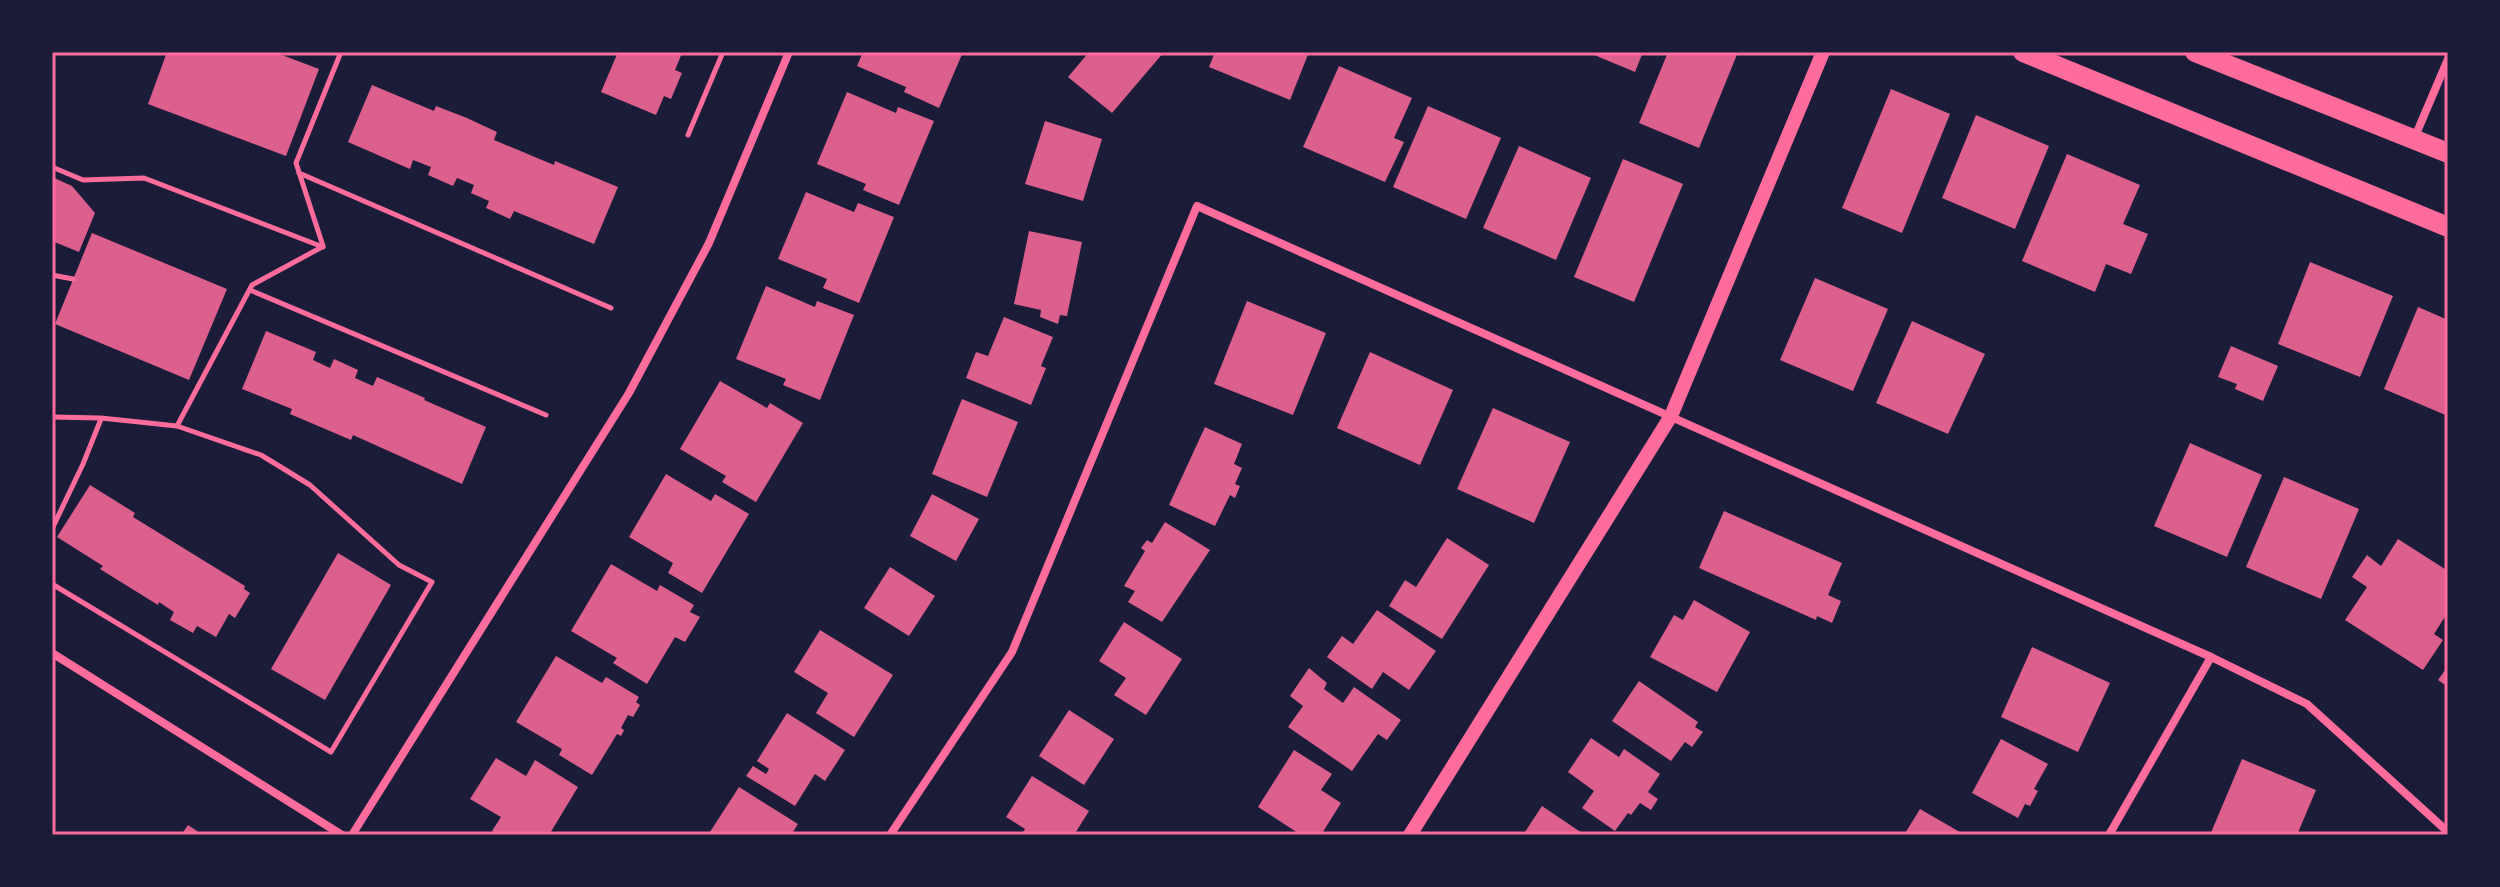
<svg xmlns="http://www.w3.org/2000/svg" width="2500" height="887" font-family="Barlow,sans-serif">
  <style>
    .building { fill: #dd5f8e }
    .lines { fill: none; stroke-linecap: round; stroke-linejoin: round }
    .path { stroke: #ff6b9d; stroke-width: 5 }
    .minor { stroke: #ff6b9d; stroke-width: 8 }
    .tertiary { stroke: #ff6b9d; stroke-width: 14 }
    .primary { stroke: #ff6b9d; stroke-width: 20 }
    .neatline { fill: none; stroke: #ff6b9d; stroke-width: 3 }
  </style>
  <rect width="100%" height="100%" fill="#1b1b3a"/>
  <g class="building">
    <path d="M167 52H274L319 69 286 156 148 104Z"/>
    <path d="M618 52H688L687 55 682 53 675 70 682 73 671 99 664 96 656 115 601 92Z"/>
    <path d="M863 52H963L939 108 904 92 906 87 857 66Z"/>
    <path d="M1089 52H1164L1112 113 1068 77Z"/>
    <path d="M1215 52H1309L1290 100 1209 67Z"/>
    <path d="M1587 52H1643L1635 72Z"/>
    <path d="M1668 52H1738L1699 148 1639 123Z"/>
    <path d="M1339 66 1412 98 1394 138 1404 142 1385 182 1303 147Z"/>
    <path d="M372 85 434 111 436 106 467 118 497 132 494 140 554 165 555 161 618 187 594 244 514 211 510 219 486 208 489 201 471 193 474 185 457 178 453 186 428 175 431 167 413 160 410 169 348 142Z"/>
    <path d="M1891 89 1950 114 1902 233 1842 208Z"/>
    <path d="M847 92 896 113 898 107 934 121 899 205 863 190 866 184 817 164Z"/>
    <path d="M1428 106 1501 138 1466 219 1393 187Z"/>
    <path d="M1976 115 2049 146 2015 229 1942 198Z"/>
    <path d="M1045 121 1102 139 1083 201 1025 184Z"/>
    <path d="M1519 146 1591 178 1556 260 1483 228Z"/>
    <path d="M2067 154 2140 185 2123 224 2148 234 2131 274 2106 264 2095 292 2022 261Z"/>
    <path d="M1623 159 1683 184 1634 302 1574 277Z"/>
    <path d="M52 177 72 186 95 213 79 252 52 241Z"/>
    <path d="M806 192 854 212 858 203 894 217 859 303 823 288 827 279 778 259Z"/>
    <path d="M1029 231 1082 242 1067 316 1060 315 1058 324 1040 317 1041 310 1014 304Z"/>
    <path d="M92 233 227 289 189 380 55 324Z"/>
    <path d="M2310 262 2393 296 2360 377 2278 344Z"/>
    <path d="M1815 278 1888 309 1853 391 1780 360Z"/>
    <path d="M766 286 815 307 817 301 854 315 820 400 783 385 786 379 736 359Z"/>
    <path d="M1247 301 1326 333 1293 415 1214 384Z"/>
    <path d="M2418 307 2448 320V416L2384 389Z"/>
    <path d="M1004 317 1053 337 1041 366 1046 368 1031 405 966 378 976 352 988 356Z"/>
    <path d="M1912 321 1985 354 1948 434 1876 403Z"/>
    <path d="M266 331 316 352 313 360 330 368 334 359 358 370 355 378 373 386 377 377 425 398 424 400 486 427 462 484 353 435 351 440 290 414 292 409 242 389Z"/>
    <path d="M2231 346 2278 366 2263 401 2235 389 2237 384 2218 377Z"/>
    <path d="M1370 352 1453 390 1420 465 1337 428Z"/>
    <path d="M720 381 767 408 770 403 803 423 756 502 722 482 726 476 680 449Z"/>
    <path d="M962 399 1018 422 987 497 932 474Z"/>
    <path d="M1493 408 1570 442 1534 523 1457 489Z"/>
    <path d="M1205 427 1242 444 1234 464 1242 468 1235 484 1240 486 1235 498 1230 495 1215 526 1169 505Z"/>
    <path d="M2190 443 2262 475 2227 557 2154 526Z"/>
    <path d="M666 474 711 501 715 494 749 514 702 593 668 573 673 563 629 537Z"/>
    <path d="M2284 477 2359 509 2321 599 2246 567Z"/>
    <path d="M90 485 135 513 133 517 245 586 244 589 250 593 235 618 229 614 216 637 197 626 193 633 170 620 174 612 159 602 158 605 100 569 103 566 57 537Z"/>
    <path d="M932 494 979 519 956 561 910 536Z"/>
    <path d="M1724 511 1842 563 1828 595 1841 601 1832 623 1817 616 1816 620 1699 568Z"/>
    <path d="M1165 522 1210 550 1162 622 1128 602 1135 591 1124 586 1145 551 1141 548 1147 540 1152 543Z"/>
    <path d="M1447 538 1489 565 1442 639 1389 606 1405 580 1416 587Z"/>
    <path d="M2398 539 2448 571V612L2434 634 2443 640 2423 670 2345 620 2367 587 2352 577 2367 555 2381 566Z"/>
    <path d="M338 553 391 585 325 700 271 669Z"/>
    <path d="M611 564 657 591 660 585 694 605 690 612 700 617 685 642 675 637 647 684 613 663 617 658 571 631Z"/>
    <path d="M890 567 935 596 909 636 864 608Z"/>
    <path d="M1694 600 1750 632 1717 692 1650 657 1674 615 1683 620Z"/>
    <path d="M1377 610 1436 651 1409 690 1383 672 1372 689 1327 657 1342 636 1353 644Z"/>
    <path d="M1124 622 1182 659 1146 715 1114 695 1126 678 1099 661Z"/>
    <path d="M820 630 893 675 854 737 816 713 828 693 794 672Z"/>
    <path d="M2032 647 2110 683 2078 752 2001 717Z"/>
    <path d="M556 656 602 683 606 677 639 697 636 702 640 705 633 717 628 715 621 728 624 730 621 736 617 734 592 775 559 755 562 749 516 722Z"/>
    <path d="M2448 666V687L2438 680Z"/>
    <path d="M1309 668 1327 683 1324 689 1343 703 1354 687 1401 720 1387 740 1378 734 1352 771 1288 727 1303 706 1290 696Z"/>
    <path d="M1639 681 1698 722 1695 727 1703 732 1692 747 1685 742 1671 761 1612 721Z"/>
    <path d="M1069 710 1114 739 1084 785 1039 756Z"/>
    <path d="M787 713 845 750 825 781 815 774 795 806 746 776 753 766 766 774 769 769 757 761Z"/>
    <path d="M1591 738 1619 757 1624 749 1660 774 1648 792 1658 799 1651 810 1640 803 1631 815 1628 813 1615 831 1582 808 1594 791 1568 772Z"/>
    <path d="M2001 739 2048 764 2034 789 2038 791 2030 806 2025 804 2018 818 1972 793Z"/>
    <path d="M1294 750 1332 774 1321 790 1341 803 1321 835H1301L1258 807Z"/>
    <path d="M496 758 526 776 535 760 578 787 549 835H498L492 831 501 817 470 799Z"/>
    <path d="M2242 759 2316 790 2297 835H2210Z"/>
    <path d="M1032 776 1089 811 1074 835H1021L1025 829 1006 817Z"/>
    <path d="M739 787 798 824 791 835H708Z"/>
    <path d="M1542 806 1585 835H1523Z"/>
    <path d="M1920 809 1965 835H1904Z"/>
    <path d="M188 825 203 835H181Z"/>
  </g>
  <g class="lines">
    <g class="path">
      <path d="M688 135 723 52"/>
      <path d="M52 167 83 180 144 178 323 247"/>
      <path d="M299 173 611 308"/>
      <path d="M323 246 296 163 341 52"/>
      <path d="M52 275 73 279"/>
      <path d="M250 290 546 415"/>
      <path d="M52 417 101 418 177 426 261 455 310 485 399 565 432 582 331 752 52 584"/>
      <path d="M177 426 252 285 322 247"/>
      <path d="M52 529 83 464 101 419"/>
    </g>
    <g class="minor">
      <path d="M2414 139 2448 59"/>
      <path d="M52 653 342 835"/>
      <path d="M352 835 629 393 709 243 789 52"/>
      <path d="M890 835 1012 652 1197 206 2211 657 2307 704 2448 832"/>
      <path d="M2109 835 2211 657"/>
    </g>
    <path class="tertiary" d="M1410 835 1671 416 1823 52"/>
    <g class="primary">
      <path d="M2023 52 2448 227"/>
      <path d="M2195 52 2448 153"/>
    </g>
  </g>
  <rect width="2500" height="887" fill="none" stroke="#1b1b3a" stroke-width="108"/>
  <rect x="54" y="54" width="2392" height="779" class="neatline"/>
</svg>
